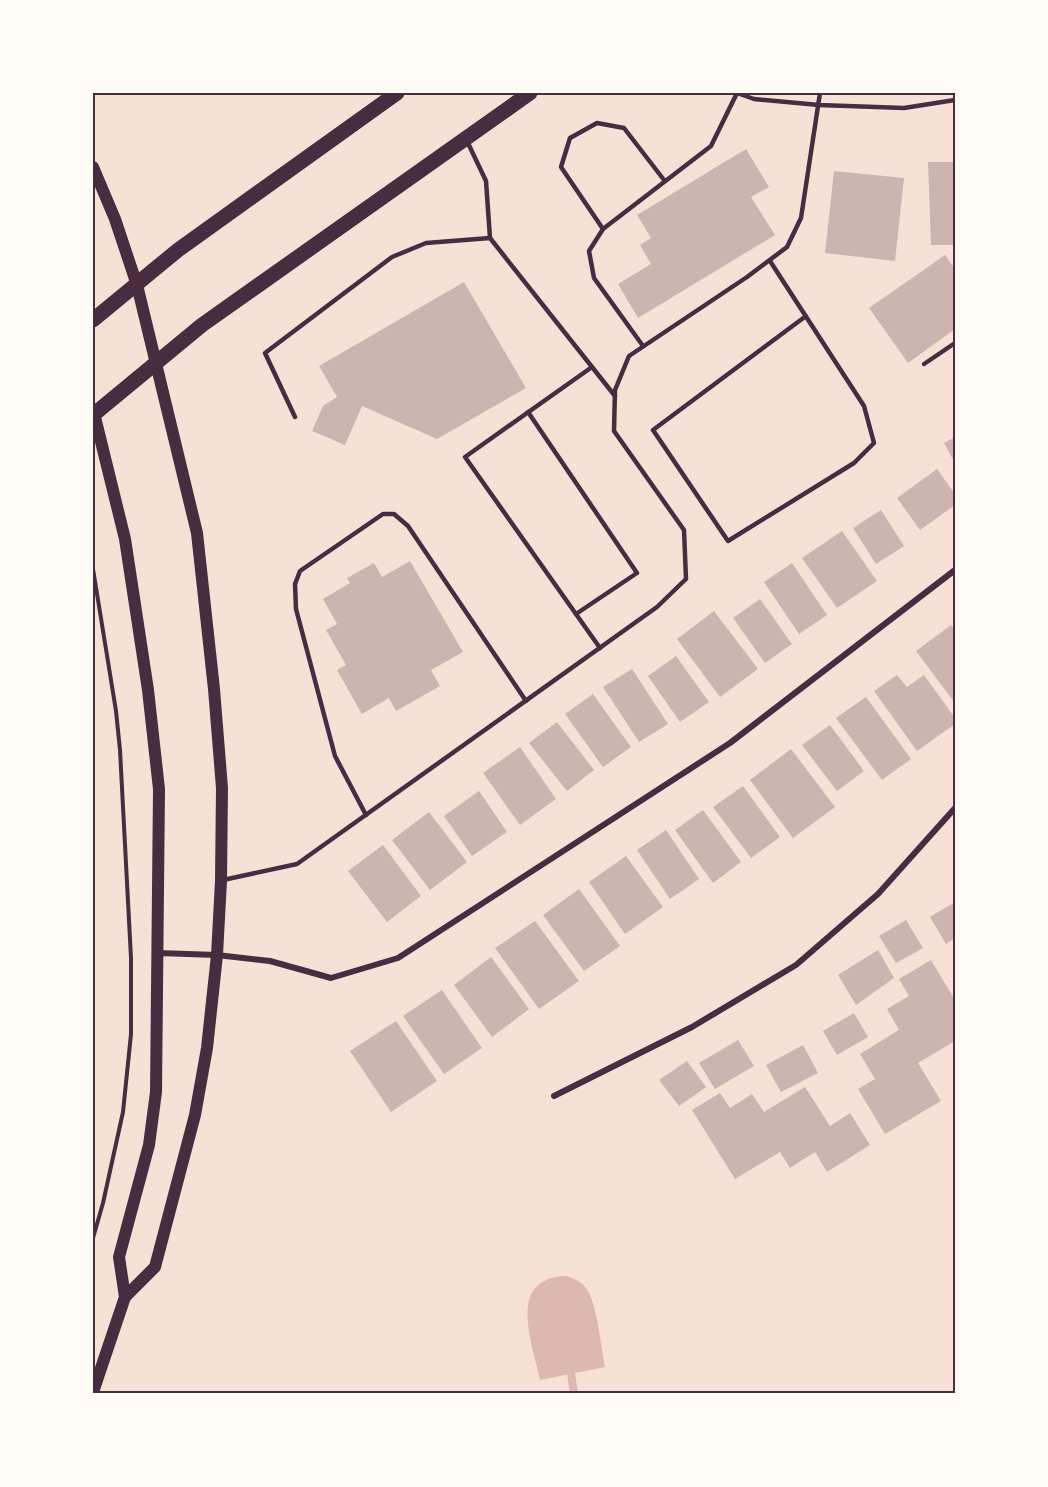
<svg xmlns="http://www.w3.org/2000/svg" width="1048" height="1487" font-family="'Noto Sans',sans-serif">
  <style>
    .water { fill: #dcb8b0 }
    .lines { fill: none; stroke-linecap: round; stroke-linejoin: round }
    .stream { stroke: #dcb8b0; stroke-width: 8 }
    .building { fill: #ccb4b1 }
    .path { stroke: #4a2c40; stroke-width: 4 }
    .service { stroke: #4a2c40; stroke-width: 4.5 }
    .minor { stroke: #4a2c40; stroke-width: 6 }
    .secondary { stroke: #4a2c40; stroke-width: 12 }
    .primary { stroke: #4a2c40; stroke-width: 15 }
    .neatline { fill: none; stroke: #4a2c40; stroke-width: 2 }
  </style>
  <rect width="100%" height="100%" fill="#f7e1d7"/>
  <path class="water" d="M566 1276C574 1279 581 1281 586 1288 597 1302 601 1347 605 1367L540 1380C532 1342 506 1278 566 1276Z"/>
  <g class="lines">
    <path class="stream" d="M571 1373 574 1394"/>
  </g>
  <g class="building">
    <path d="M746 149 769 187 751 197 775 235 638 318 618 284 651 264 640 245 651 238 637 215Z"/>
    <path d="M928 162H955V245H931Z"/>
    <path d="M834 171 904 178 895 261 825 253Z"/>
    <path d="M945 255 955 269V329L908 363 869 308Z"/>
    <path d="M464 282 526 388 437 439 362 406 345 445 312 431 323 406 337 397 319 366Z"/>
    <path d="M955 437V463L944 443Z"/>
    <path d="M937 469 955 494V505L920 530 897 498Z"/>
    <path d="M881 510 904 546 876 564 853 528Z"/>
    <path d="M842 531 877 581 837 608 802 558Z"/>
    <path d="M410 561 463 652 431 670 440 686 396 711 389 698 362 714 337 670 346 665 326 630 337 624 323 599 350 583 347 578 374 563 382 577Z"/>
    <path d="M792 563 827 615 799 634 764 582Z"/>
    <path d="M760 599 792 644 765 663 733 618Z"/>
    <path d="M714 611 758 669 720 697 677 639Z"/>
    <path d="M951 625 955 630V703L916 651Z"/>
    <path d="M676 656 709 702 680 722 648 676Z"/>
    <path d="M632 669 668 724 639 742 603 687Z"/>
    <path d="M897 675 907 687 924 675 955 718V724L917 751 874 691Z"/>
    <path d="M593 694 631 747 603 767 565 714Z"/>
    <path d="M866 697 911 759 882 780 836 718Z"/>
    <path d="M557 722 594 770 567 791 529 743Z"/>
    <path d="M830 725 864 771 837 791 802 745Z"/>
    <path d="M520 747 556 799 520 825 483 773Z"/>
    <path d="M791 749 835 807 793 838 750 780Z"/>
    <path d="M743 786 780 837 751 858 713 807Z"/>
    <path d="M479 791 507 832 472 856 444 816Z"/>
    <path d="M703 810 741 862 713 883 675 830Z"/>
    <path d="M429 812 467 862 430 890 392 840Z"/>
    <path d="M666 830 699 879 670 899 637 850Z"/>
    <path d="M383 845 421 896 387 922 348 871Z"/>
    <path d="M626 856 663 907 625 934 589 882Z"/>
    <path d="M579 889 620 946 584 971 543 915Z"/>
    <path d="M955 902V938L946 944 930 917Z"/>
    <path d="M906 920 923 948 896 963 879 936Z"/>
    <path d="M535 921 579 981 539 1009 495 948Z"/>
    <path d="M878 950 894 978 856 1005 838 975Z"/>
    <path d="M491 957 529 1009 492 1037 454 985Z"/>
    <path d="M931 960 955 1000V1041L918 1063 941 1101 885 1134 858 1089 875 1079 860 1054 899 1030 887 1009 909 996 899 979Z"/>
    <path d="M442 990 482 1048 444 1074 403 1016Z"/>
    <path d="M854 1013 868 1037 837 1055 823 1031Z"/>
    <path d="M396 1021 437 1081 391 1112 350 1051Z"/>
    <path d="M738 1040 754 1066 715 1089 699 1063Z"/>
    <path d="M803 1045 818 1073 781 1092 766 1065Z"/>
    <path d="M687 1061 706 1087 679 1106 659 1080Z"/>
    <path d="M805 1087 830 1126 850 1113 870 1145 827 1172 815 1152 790 1168 780 1152 735 1179 692 1110 720 1093 730 1108 752 1094 764 1112Z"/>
  </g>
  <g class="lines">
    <path class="path" d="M93 569 116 711 120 750 131 958V1034L123 1112 103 1203 93 1238"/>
    <g class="service">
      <path d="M737 93 754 99 819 105 904 108 955 100"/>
      <path d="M467 141 486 181 490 238"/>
      <path d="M603 229 561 167 570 138 597 123 624 128 664 180"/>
      <path d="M770 261 864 406 874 443 854 463 728 541 653 430 806 316"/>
      <path d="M643 346 594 278 589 251 603 229 711 146 737 93"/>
      <path d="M924 364 955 343"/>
      <path d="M592 367 465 457 600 648"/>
      <path d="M528 412 637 573 576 614"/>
      <path d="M295 417 265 353 392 257 426 243 490 238 615 396"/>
      <path d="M366 815 335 756 296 609 295 584 300 571 383 514H394L408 526 526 701"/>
      <path d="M223 880 297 864 657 607 686 579 684 530 614 431 615 390 629 356 747 277 787 247 801 218 820 93"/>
    </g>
    <g class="minor">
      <path d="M158 953 217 955 270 961 331 978 398 958 730 743 955 570"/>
      <path d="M554 1096 692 1027 796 965 878 894 955 808"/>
    </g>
    <g class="secondary">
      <path d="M93 167 115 219 137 285 197 533 214 689 222 788 221 881 217 955 207 1048 195 1115 155 1267 125 1297"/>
      <path d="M93 409 125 539 148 690 159 789 156 1092 149 1145 119 1257 125 1297 93 1392"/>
    </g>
    <g class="primary">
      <path d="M93 320 178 250 397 93"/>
      <path d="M93 415 202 325 530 93"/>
    </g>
  </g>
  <rect width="1048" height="1487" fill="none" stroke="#fffaf5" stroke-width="189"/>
  <rect x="94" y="94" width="860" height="1298" class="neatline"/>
</svg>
